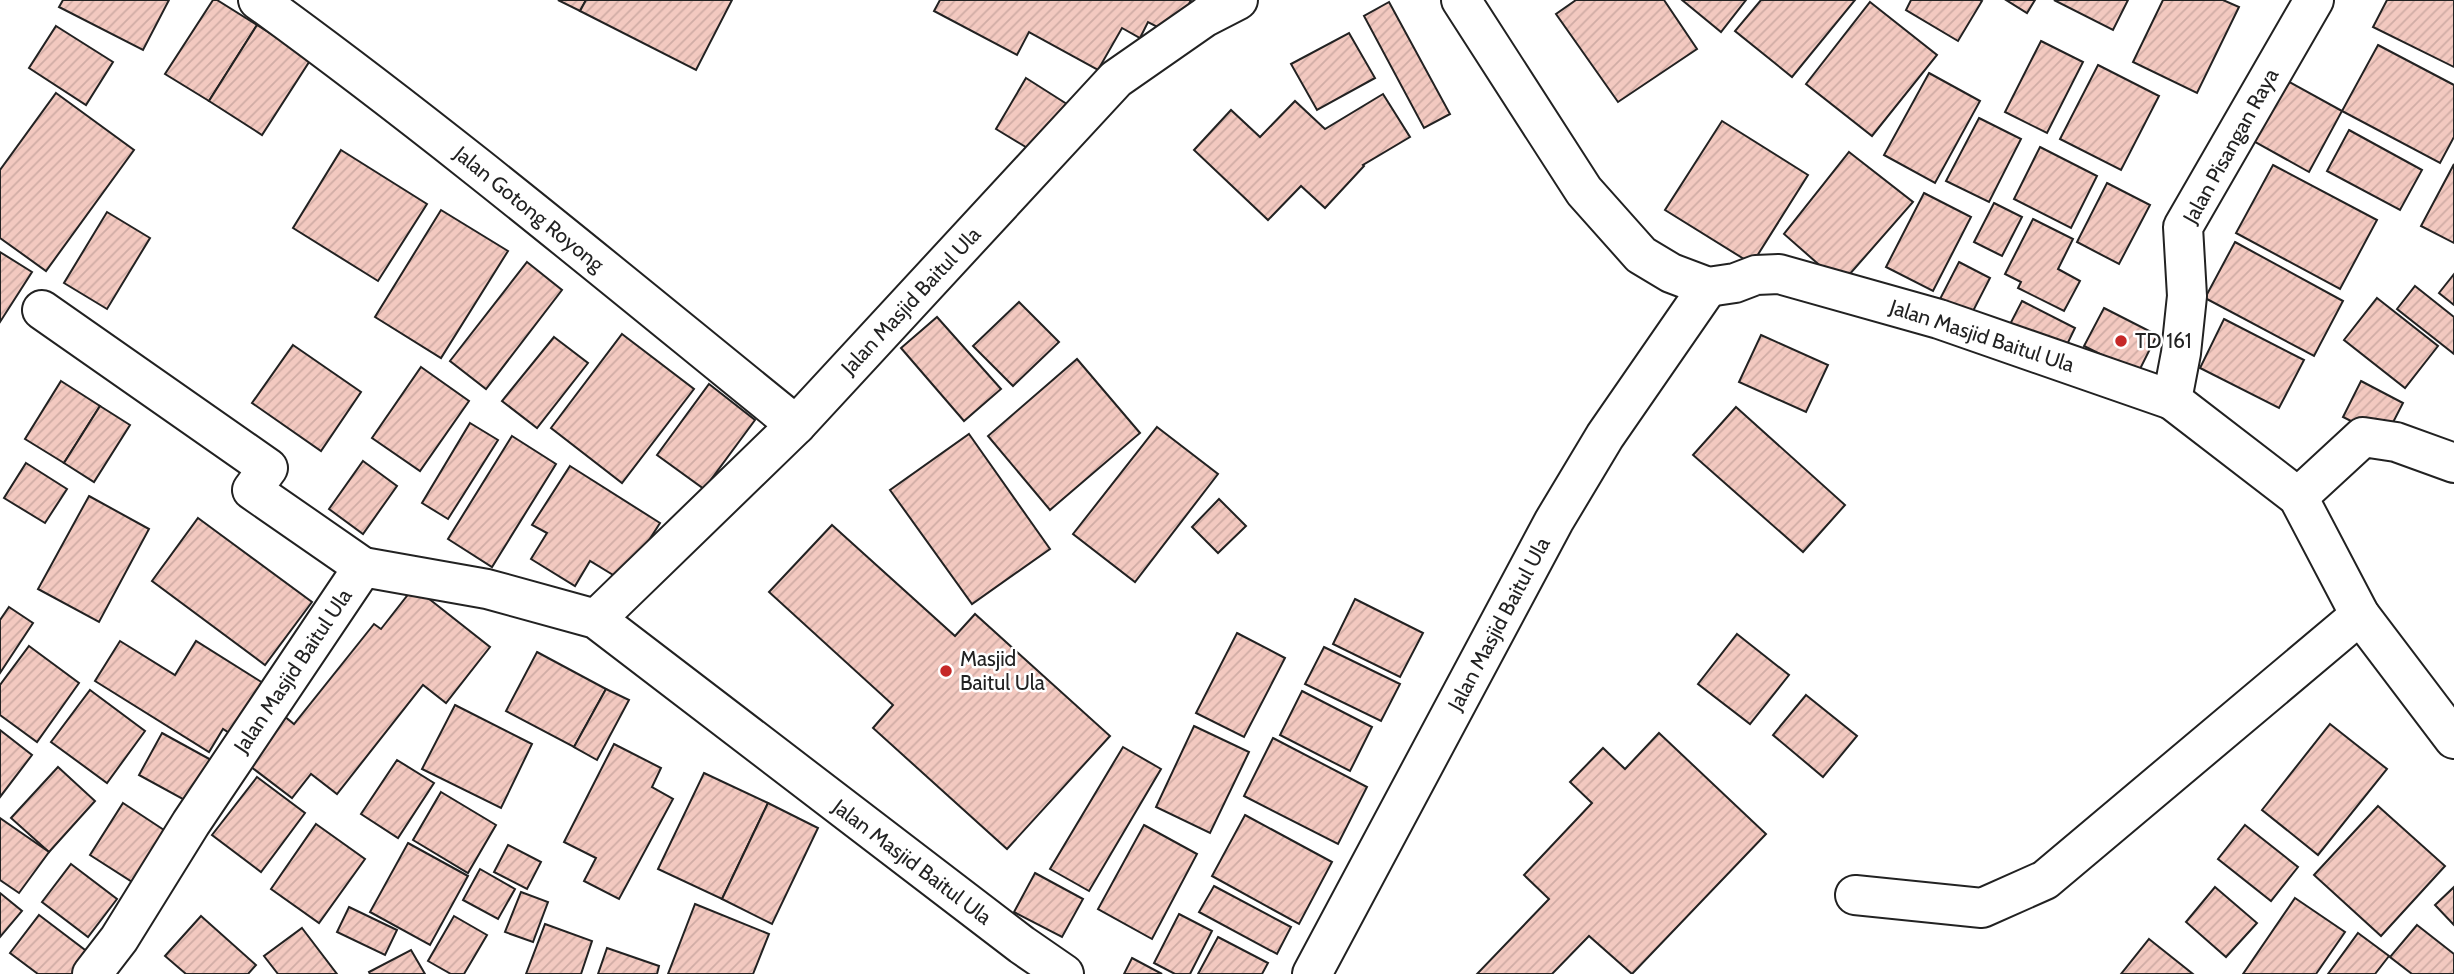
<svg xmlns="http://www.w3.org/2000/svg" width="2454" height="974" font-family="Cabin,sans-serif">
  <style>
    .building { fill: url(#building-hatch); stroke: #222; stroke-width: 2 }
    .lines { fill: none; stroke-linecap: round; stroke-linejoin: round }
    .minor-casing { stroke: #222; stroke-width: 42 }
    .minor { stroke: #fff; stroke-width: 38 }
    .poi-dot { fill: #c62828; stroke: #fff; stroke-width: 2.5 }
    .labels { text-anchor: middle; stroke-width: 5; stroke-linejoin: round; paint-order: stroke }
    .street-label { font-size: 21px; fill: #222; stroke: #fff }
    .poi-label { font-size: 21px; fill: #222; stroke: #fff; text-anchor: start }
  </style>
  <defs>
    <pattern id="building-hatch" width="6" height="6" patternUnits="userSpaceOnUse" patternTransform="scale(1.75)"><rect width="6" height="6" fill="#f3c9c0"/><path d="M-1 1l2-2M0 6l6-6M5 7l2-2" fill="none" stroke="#d0aca5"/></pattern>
  </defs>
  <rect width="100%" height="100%" fill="#fff"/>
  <g class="building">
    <path d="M63 0H169L143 50 59 7Z"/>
    <path d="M213 0H217L257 25 209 101 165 74Z"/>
    <path d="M558 0H586L580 11Z"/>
    <path d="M586 0H732L696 70 580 11Z"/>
    <path d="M940 0H1191L1173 35 1148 22 1140 38 1122 28 1098 70 1029 32 1017 55 934 11Z"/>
    <path d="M1576 0H1664L1697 49 1618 102 1556 14Z"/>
    <path d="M1682 0H1746L1721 32Z"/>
    <path d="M1761 0H1855L1792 77 1735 31Z"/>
    <path d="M1911 0H1980L1982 1 1958 41 1906 10Z"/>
    <path d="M2006 0H2035L2027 13Z"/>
    <path d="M2054 0H2128L2113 30Z"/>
    <path d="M2163 0H2223L2239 7 2197 93 2133 62Z"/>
    <path d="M2387 0H2454V67L2373 27Z"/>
    <path d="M1389 2 1450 114 1424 128 1364 16Z"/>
    <path d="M1870 2 1937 55 1872 136 1806 84Z"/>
    <path d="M257 25 311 59 262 135 209 101Z"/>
    <path d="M56 26 113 62 86 105 29 68Z"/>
    <path d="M1349 33 1375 78 1317 110 1291 64Z"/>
    <path d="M2041 41 2083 62 2047 133 2005 112Z"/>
    <path d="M2378 45 2454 85V137L2440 163 2342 111Z"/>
    <path d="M2098 65 2159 96 2121 170 2060 139Z"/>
    <path d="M1929 73 1980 101 1935 183 1884 155Z"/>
    <path d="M1026 78 1070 106 1039 155 996 129Z"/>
    <path d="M2282 78 2342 111 2309 172 2250 139Z"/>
    <path d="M56 93 134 150 46 271 0 238V170Z"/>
    <path d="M1383 94 1410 137 1363 165 1364 166 1325 208 1301 186 1268 220 1194 150 1231 110 1260 137 1295 101 1325 129Z"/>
    <path d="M1979 118 2021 139 1989 202 1946 181Z"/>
    <path d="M1722 121 1808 175 1752 264 1665 210Z"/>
    <path d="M2349 130 2422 170 2400 210 2327 171Z"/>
    <path d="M2040 147 2097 176 2071 228 2014 199Z"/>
    <path d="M341 150 427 204 378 281 293 228Z"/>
    <path d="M1849 152 1913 202 1841 284 1784 234Z"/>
    <path d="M2454 164V243L2421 226Z"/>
    <path d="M2273 165 2377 220 2340 289 2236 233Z"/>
    <path d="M2107 183 2150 205 2119 264 2077 242Z"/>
    <path d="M1924 193 1971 217 1933 291 1886 267Z"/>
    <path d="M1994 203 2022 217 2002 256 1974 242Z"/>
    <path d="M441 210 508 251 441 358 375 317Z"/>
    <path d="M107 212 150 238 107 309 64 283Z"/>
    <path d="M2033 219 2073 239 2058 269 2080 281 2064 311 2018 288 2021 282 2005 274Z"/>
    <path d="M2235 242 2343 301 2314 356 2205 298Z"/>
    <path d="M0 252 32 272 0 322Z"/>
    <path d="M527 262 562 290 486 389 450 361Z"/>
    <path d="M1959 262 1990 278 1971 315 1940 299Z"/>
    <path d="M2454 274V305L2439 293Z"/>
    <path d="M2415 286 2454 317V354L2397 309Z"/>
    <path d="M2377 298 2438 346 2405 388 2344 340Z"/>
    <path d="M2022 301 2075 328 2060 359 2006 332Z"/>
    <path d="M1019 302 1059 342 1013 386 973 346Z"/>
    <path d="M2104 308 2157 335 2138 373 2084 346Z"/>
    <path d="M937 317 1001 389 964 421 901 348Z"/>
    <path d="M2224 319 2304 360 2279 408 2200 368Z"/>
    <path d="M622 334 694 389 622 483 551 428Z"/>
    <path d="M1761 335 1828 365 1806 412 1739 382Z"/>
    <path d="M554 337 588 363 537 428 502 401Z"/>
    <path d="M293 345 361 392 321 451 252 403Z"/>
    <path d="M1077 359 1140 433 1050 510 988 436Z"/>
    <path d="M421 367 469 401 420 471 372 438Z"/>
    <path d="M61 381 100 406 64 463 25 439Z"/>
    <path d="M2361 381 2403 403 2385 438 2343 417Z"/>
    <path d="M709 384 755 420 704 489 657 455Z"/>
    <path d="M100 406 130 425 94 482 64 463Z"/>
    <path d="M1736 407 1845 505 1803 552 1693 455Z"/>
    <path d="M470 423 498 440 448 519 422 503Z"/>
    <path d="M1157 427 1218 474 1135 582 1073 534Z"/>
    <path d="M969 434 1050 549 972 604 890 490Z"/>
    <path d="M512 436 556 464 492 567 448 539Z"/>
    <path d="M363 461 397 486 363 534 329 509Z"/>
    <path d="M26 463 67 489 45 523 4 498Z"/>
    <path d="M570 466 660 523 623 581 590 561 575 586 531 559 547 533 532 525Z"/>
    <path d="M89 496 149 529 99 622 38 589Z"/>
    <path d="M1219 499 1246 526 1218 553 1192 527Z"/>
    <path d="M198 518 312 602 265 665 152 581Z"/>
    <path d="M832 525 955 636 975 614 1110 736 1007 849 873 728 893 705 769 592Z"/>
    <path d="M414 587 490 647 446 703 423 685 337 794 311 774 292 798 242 760 279 712 294 724 374 624 381 629Z"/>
    <path d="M1355 599 1423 633 1400 677 1333 644Z"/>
    <path d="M9 607 33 623 0 673V620Z"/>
    <path d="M1237 633 1285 658 1244 737 1196 713Z"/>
    <path d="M1737 634 1789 675 1750 724 1698 684Z"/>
    <path d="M120 641 175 675 196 641 263 683 231 734 223 729 209 752 95 681Z"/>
    <path d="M29 646 79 683 37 742 0 715V685Z"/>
    <path d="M1324 647 1400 684 1381 721 1305 684Z"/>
    <path d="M537 652 606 689 574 747 506 711Z"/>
    <path d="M606 689 629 700 597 760 574 747Z"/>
    <path d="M90 690 145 731 107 783 51 742Z"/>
    <path d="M1302 691 1372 727 1350 771 1280 735Z"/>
    <path d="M1806 695 1857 736 1823 777 1773 735Z"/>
    <path d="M455 705 532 744 501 808 422 769Z"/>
    <path d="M2330 724 2387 769 2318 855 2262 810Z"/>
    <path d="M1194 726 1249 752 1210 833 1156 807Z"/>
    <path d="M0 730 32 755 0 797Z"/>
    <path d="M162 733 213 761 190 803 139 775Z"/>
    <path d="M1659 733 1766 834 1632 974 1589 936 1552 974H1477L1549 899 1524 875 1592 803 1570 782 1603 748 1625 769Z"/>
    <path d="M1273 738 1367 787 1338 844 1244 796Z"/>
    <path d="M614 744 661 768 652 787 673 799 619 899 584 881 596 858 564 842Z"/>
    <path d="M1123 747 1161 769 1089 891 1050 869Z"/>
    <path d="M397 760 434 783 398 838 361 814Z"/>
    <path d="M58 767 95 801 49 852 11 818Z"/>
    <path d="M704 773 768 803 722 899 658 869Z"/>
    <path d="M257 777 305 813 261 872 212 835Z"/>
    <path d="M441 792 496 825 468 873 413 840Z"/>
    <path d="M123 803 170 834 137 885 90 855Z"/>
    <path d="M768 803 818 828 772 924 722 899Z"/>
    <path d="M2378 806 2445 866 2381 936 2314 875Z"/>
    <path d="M1245 815 1332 862 1299 924 1212 876Z"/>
    <path d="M0 818 49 852 19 893 0 880Z"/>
    <path d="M316 824 365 859 319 923 271 889Z"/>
    <path d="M1144 825 1197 854 1152 939 1098 909Z"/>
    <path d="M2245 825 2298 867 2271 901 2218 859Z"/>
    <path d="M408 843 468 876 430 945 370 912Z"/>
    <path d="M508 845 541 862 527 889 494 872Z"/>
    <path d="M71 864 117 899 88 937 42 902Z"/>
    <path d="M480 869 515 889 498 919 463 900Z"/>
    <path d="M1035 873 1083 899 1062 937 1014 912Z"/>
    <path d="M1214 886 1291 927 1277 954 1199 912Z"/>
    <path d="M2215 887 2257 923 2226 957 2186 922Z"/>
    <path d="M2454 887V925L2435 905Z"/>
    <path d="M521 892 548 902 533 942 505 932Z"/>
    <path d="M0 893 22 911 0 937Z"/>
    <path d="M2295 898 2345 932 2316 974H2243Z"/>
    <path d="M695 904 769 934 753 974H668Z"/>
    <path d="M349 907 397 930 385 955 337 932Z"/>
    <path d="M1179 914 1212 931 1190 974H1175L1154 963Z"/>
    <path d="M39 915 89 953 73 974H38L10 953Z"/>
    <path d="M201 916 256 965 248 974H186L165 956Z"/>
    <path d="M454 916 487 935 464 974H451L428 961Z"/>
    <path d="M545 924 592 941 581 974H526Z"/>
    <path d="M2417 925 2454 954V974H2412L2390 957Z"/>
    <path d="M302 928 337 974H278L264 956Z"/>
    <path d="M2358 933 2389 956 2375 974H2328Z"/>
    <path d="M1218 937 1268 963 1262 974H1198Z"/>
    <path d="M2149 939 2193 974H2121Z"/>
    <path d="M607 948 659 966 657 974H598Z"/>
    <path d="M411 950 425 974H370L369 972Z"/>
    <path d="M1132 958 1162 974H1124Z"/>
  </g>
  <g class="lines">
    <defs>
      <g id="minor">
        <path d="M258 0C443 134 618 281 796 425"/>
        <path d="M1461 0 1584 191 1641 255 1671 273 1708 287 1735 283 1756 275 1779 274 1939 319 2172 400"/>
        <path d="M2314 0 2183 227 2187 296 2181 353 2172 400 2298 497 2360 615 2454 739"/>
        <path d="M42 310 268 468 252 490 363 567"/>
        <path d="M2298 497 2363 437 2396 442 2454 463"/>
        <path d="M596 619 796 425 1116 79 1205 17 1238 0"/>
        <path d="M1855 895 1982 908 2045 880 2360 615"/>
        <path d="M92 974 119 939 191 823 363 567 487 589 596 619 1022 945 1064 974"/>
        <path d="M1312 974 1554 521 1605 436 1708 287"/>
      </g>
    </defs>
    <use href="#minor" class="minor-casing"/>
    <use href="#minor" class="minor"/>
  </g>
  <g class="poi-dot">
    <circle cx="2121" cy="341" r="7"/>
    <circle cx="946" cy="671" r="7"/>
  </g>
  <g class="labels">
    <g class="street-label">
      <text transform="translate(2231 146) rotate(-61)" y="7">Jalan Pisangan Raya</text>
      <text transform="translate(529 209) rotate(39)" y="7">Jalan Gotong Royong</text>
      <text transform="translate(911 301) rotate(-47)" y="7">Jalan Masjid Baitul Ula</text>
      <text transform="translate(1982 336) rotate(18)" y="7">Jalan Masjid Baitul Ula</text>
      <text transform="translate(1499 624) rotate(-62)" y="7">Jalan Masjid Baitul Ula</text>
      <text transform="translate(293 671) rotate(-56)" y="7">Jalan Masjid Baitul Ula</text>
      <text transform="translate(912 862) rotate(37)" y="7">Jalan Masjid Baitul Ula</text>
    </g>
    <g class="poi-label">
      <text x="2135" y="348">TD 161</text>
      <text x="960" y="666">Masjid<tspan x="960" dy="24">Baitul Ula</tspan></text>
    </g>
  </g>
</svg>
